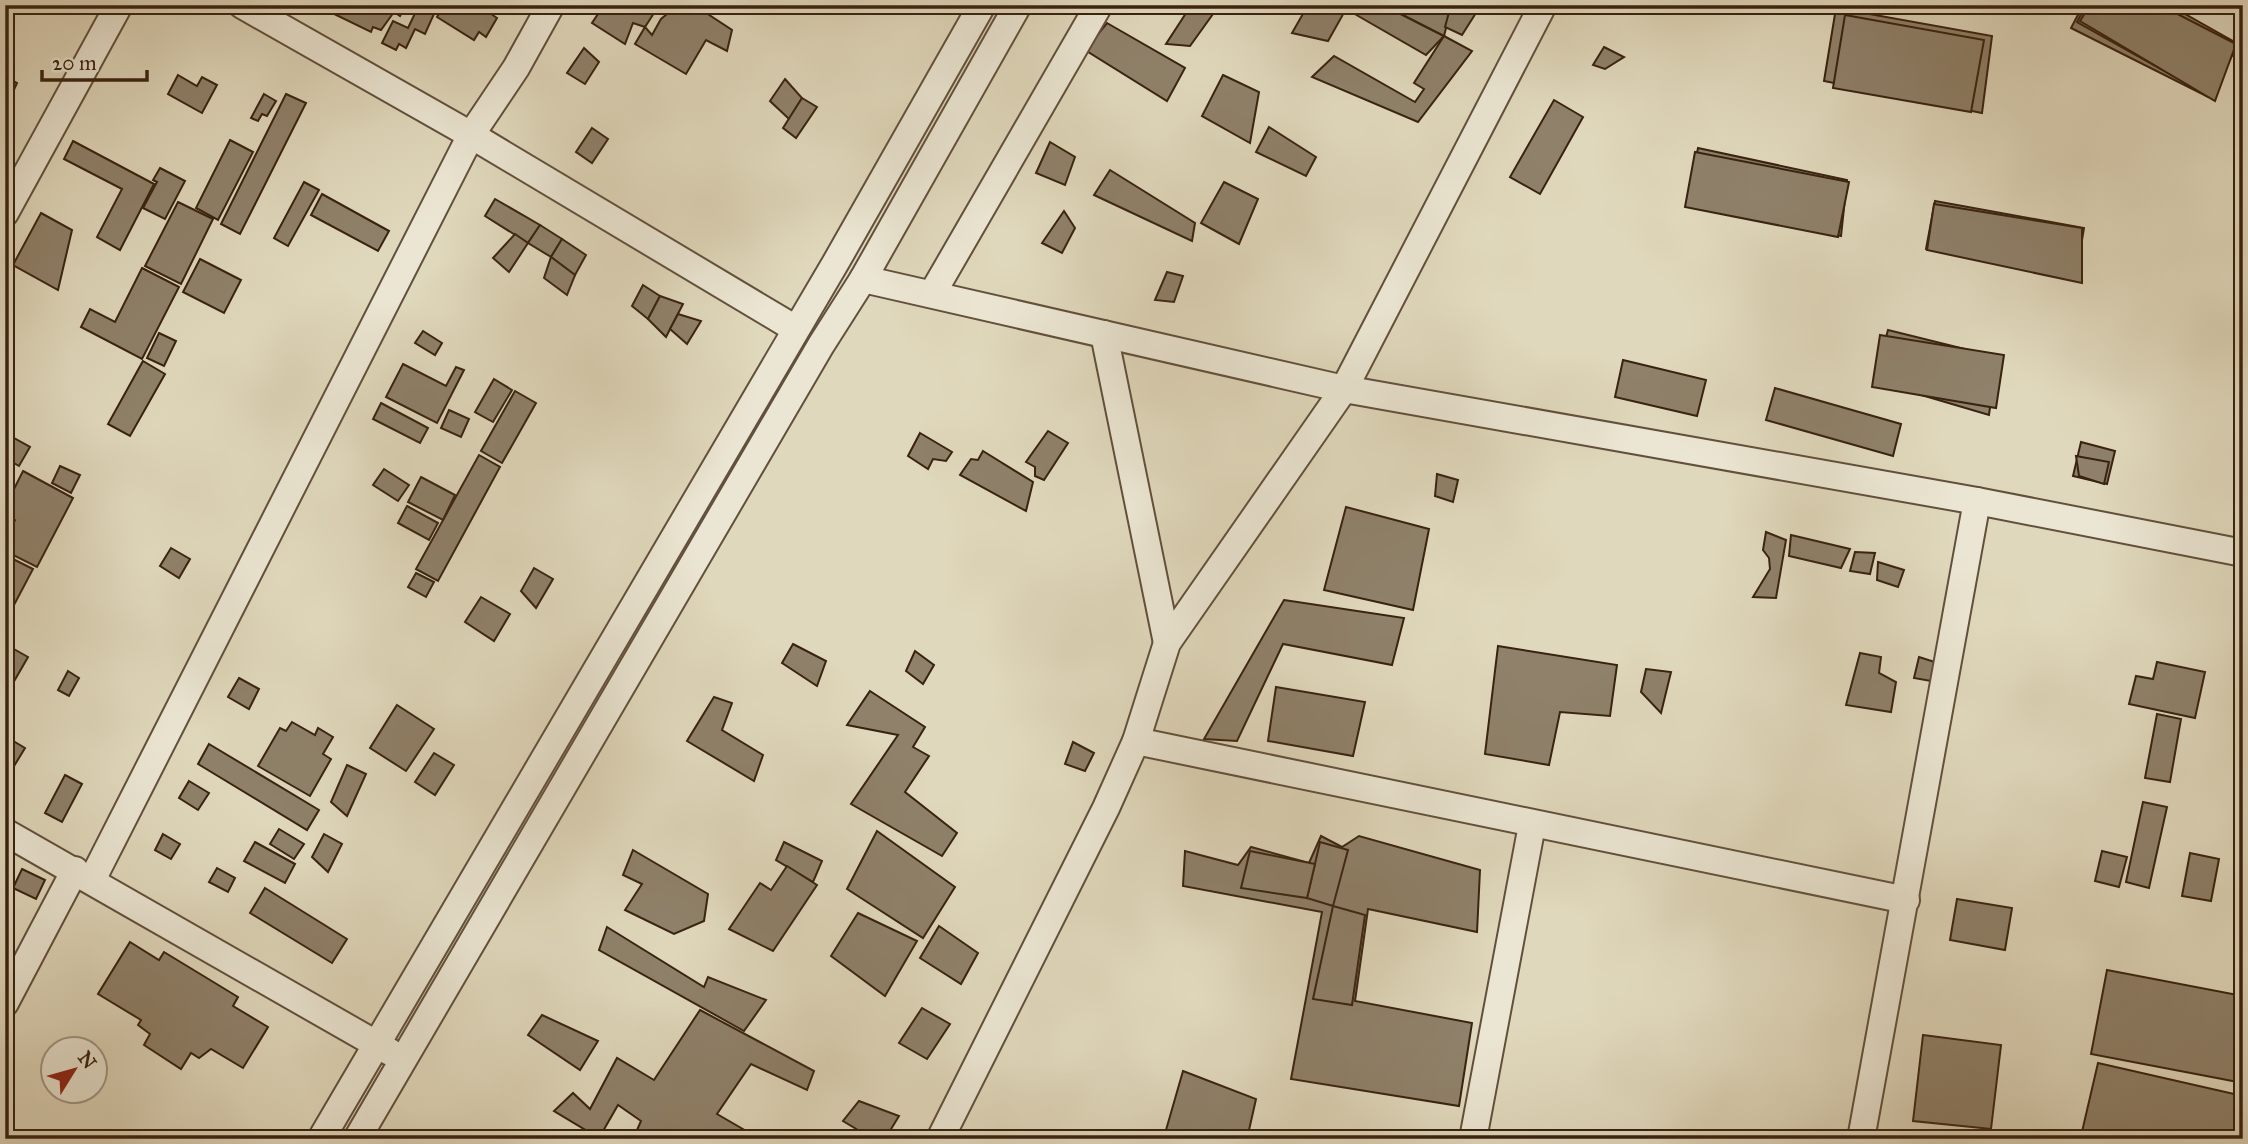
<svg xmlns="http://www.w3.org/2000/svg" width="2248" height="1144" font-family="'IM FELL Great Primer',serif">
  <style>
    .building { fill: #8f816a; stroke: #382211; stroke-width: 2 }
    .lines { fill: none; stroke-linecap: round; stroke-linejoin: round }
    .street-casing { stroke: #62503c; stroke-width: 30 }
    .street { stroke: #ebe6d3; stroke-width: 26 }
  </style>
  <rect width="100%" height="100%" fill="#e0d8bc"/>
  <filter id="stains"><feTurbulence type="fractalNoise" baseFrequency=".00286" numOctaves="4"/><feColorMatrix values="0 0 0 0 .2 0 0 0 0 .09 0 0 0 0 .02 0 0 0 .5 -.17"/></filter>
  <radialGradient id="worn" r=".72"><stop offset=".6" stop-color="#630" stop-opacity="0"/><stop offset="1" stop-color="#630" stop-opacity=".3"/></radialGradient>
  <g class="building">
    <path d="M333 5H406L400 16 394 12 381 30 373 27 371 32 330 12Z"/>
    <path d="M419 5H438L425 34 415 29 406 48 399 44 396 50 382 43 393 21 408 28Z"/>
    <path d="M445 5H478L497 18 486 37 479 32 474 40 437 17Z"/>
    <path d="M604 5H642L654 13 645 27 633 23 625 44 592 23Z"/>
    <path d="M678 5H694L732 30 727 51 706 40 686 74 635 44 645 27 652 35 661 19Z"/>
    <path d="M1308 5H1383L1444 36 1426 55 1346 9 1328 41 1292 33Z"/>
    <path d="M1383 5H1406L1401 14Z"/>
    <path d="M1406 5H1438L1450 13 1444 36 1401 14Z"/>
    <path d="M1451 5H1481L1462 35 1445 27Z"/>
    <path d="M2083 5H2151L2233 48 2208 97 2071 28Z"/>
    <path d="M2086 5H2169L2238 44 2211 97 2077 22Z"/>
    <path d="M2090 5H2160L2236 44 2215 101 2080 21Z"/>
    <path d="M1836 8 1992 36 1982 113 1824 81Z"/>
    <path d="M1188 10 1213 14 1190 46 1166 44Z"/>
    <path d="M1845 15 1984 40 1971 112 1833 88Z"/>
    <path d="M1107 23 1185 68 1167 101 1085 50Z"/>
    <path d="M1444 36 1472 51 1418 122 1312 77 1334 56 1415 102 1424 89 1414 83Z"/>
    <path d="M1604 47 1624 57 1605 69 1593 65Z"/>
    <path d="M584 48 599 62 585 84 567 73Z"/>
    <path d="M178 75 197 86 202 77 217 85 202 113 168 94Z"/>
    <path d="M1223 75 1259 92 1250 143 1202 116Z"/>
    <path d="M5 77 17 83 9 101 5 100Z"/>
    <path d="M785 79 802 98 789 119 770 101Z"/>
    <path d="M264 94 276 101 267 116 262 114 258 121 251 118Z"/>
    <path d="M286 94 306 103 240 234 221 224Z"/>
    <path d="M802 98 817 107 796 138 783 128Z"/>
    <path d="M1554 100 1583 117 1540 194 1510 177Z"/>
    <path d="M1269 127 1316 157 1306 176 1256 152Z"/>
    <path d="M592 128 608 139 592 163 576 152Z"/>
    <path d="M230 140 253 152 218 220 196 208Z"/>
    <path d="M73 141 154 184 120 250 97 237 122 189 64 159Z"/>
    <path d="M1050 142 1075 157 1065 185 1036 173Z"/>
    <path d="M1698 148 1847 180 1841 236 1687 202Z"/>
    <path d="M1695 152 1849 182 1838 237 1685 207Z"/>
    <path d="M160 168 185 181 165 219 143 208 157 182 153 180Z"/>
    <path d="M1110 170 1195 223 1192 241 1094 195Z"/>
    <path d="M304 182 319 190 288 246 274 238Z"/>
    <path d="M1224 182 1258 199 1239 244 1201 223Z"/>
    <path d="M322 194 389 231 378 251 311 215Z"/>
    <path d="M495 199 540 225 528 243 485 216Z"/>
    <path d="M1935 201 2084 228 2076 276 1926 249Z"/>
    <path d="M178 202 213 219 181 284 145 266Z"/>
    <path d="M1934 204 2082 228V283L1927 250Z"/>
    <path d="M1064 211 1075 228 1062 253 1042 243Z"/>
    <path d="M41 213 72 230 58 290 13 265Z"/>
    <path d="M540 225 562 239 551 257 528 243Z"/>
    <path d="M515 234 528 243 509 272 493 258Z"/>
    <path d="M562 239 586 255 575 275 551 257Z"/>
    <path d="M551 257 575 275 567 295 544 278Z"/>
    <path d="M200 259 241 280 224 313 183 292Z"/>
    <path d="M142 268 179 287 142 359 81 327 90 309 115 322Z"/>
    <path d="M1167 272 1183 276 1174 302 1155 300Z"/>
    <path d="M643 285 660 296 648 319 632 306Z"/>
    <path d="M660 296 683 304 666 337 648 319Z"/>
    <path d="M678 314 701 321 687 344 670 329Z"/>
    <path d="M1888 330 1997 357 1989 415 1874 381Z"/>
    <path d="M423 331 442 343 435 355 415 343Z"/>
    <path d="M159 333 176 341 164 366 147 358Z"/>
    <path d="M1880 335 2004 355 1996 408 1872 387Z"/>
    <path d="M1623 360 1706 380 1697 416 1615 397Z"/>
    <path d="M143 361 165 374 130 436 108 424Z"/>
    <path d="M403 364 446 386 456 367 464 370 437 423 386 397Z"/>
    <path d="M494 379 512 390 493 422 475 412Z"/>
    <path d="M1775 388 1901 424 1893 456 1766 420Z"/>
    <path d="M515 391 536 403 502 463 481 451Z"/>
    <path d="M381 403 428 428 420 443 373 419Z"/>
    <path d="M449 410 469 419 461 437 441 428Z"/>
    <path d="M1048 431 1068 443 1044 480 1035 476V467L1026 462Z"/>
    <path d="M5 433 30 447 19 466 5 458Z"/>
    <path d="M920 433 952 452 946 461 933 459 928 469 908 456Z"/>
    <path d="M2081 442 2115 451 2107 484 2073 476Z"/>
    <path d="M983 451 1033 482 1026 511 960 475 971 459 978 460Z"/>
    <path d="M479 455 500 467 438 581 416 569Z"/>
    <path d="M2076 456 2109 462 2104 484 2079 476Z"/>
    <path d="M60 466 80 475 71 493 52 483Z"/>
    <path d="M384 469 409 485 398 501 373 485Z"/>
    <path d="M23 471 73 498 37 567 5 551V538L15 520 5 514V493L8 488 13 491Z"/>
    <path d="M1437 474 1458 480 1453 502 1435 496Z"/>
    <path d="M421 477 455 495 443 520 408 502Z"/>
    <path d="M407 506 438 523 429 540 398 523Z"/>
    <path d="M1346 507 1429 529 1413 610 1324 590Z"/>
    <path d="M1766 532 1786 540 1776 598 1753 597 1770 569 1769 558 1763 550Z"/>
    <path d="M1791 535 1850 549 1841 568 1789 556Z"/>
    <path d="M171 548 190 559 179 578 160 566Z"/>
    <path d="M1855 552 1875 553 1870 574 1850 571Z"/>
    <path d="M5 555 33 569 5 622Z"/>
    <path d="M1878 562 1904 570 1898 587 1877 580Z"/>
    <path d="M534 568 553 579 536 608 521 591Z"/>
    <path d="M416 573 434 582 426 597 408 587Z"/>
    <path d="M481 597 510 614 494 641 465 622Z"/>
    <path d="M1284 600 1404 618 1392 665 1283 644 1237 741 1204 739Z"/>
    <path d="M5 644 28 657 5 697Z"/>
    <path d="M793 644 826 661 817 686 782 663Z"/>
    <path d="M1498 646 1617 665 1610 716 1560 712 1549 765 1485 754Z"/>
    <path d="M915 651 934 665 923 684 906 671Z"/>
    <path d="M1860 653 1881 657 1879 673 1896 682 1891 712 1846 705Z"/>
    <path d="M1919 657 1941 664 1947 674 1931 681 1914 678Z"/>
    <path d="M2157 662 2205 672 2195 718 2129 704 2136 676 2153 679Z"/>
    <path d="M1646 669 1671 672 1661 713 1641 692Z"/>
    <path d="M68 671 79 678 69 696 58 690Z"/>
    <path d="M239 678 259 689 249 709 228 697Z"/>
    <path d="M1276 687 1365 702 1353 756 1268 741Z"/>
    <path d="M870 691 925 727 913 747 929 756 905 792 957 833 942 856 851 804 898 735 847 725Z"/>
    <path d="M714 697 732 703 722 730 763 755 754 781 687 741Z"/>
    <path d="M397 705 434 729 406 771 370 748Z"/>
    <path d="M2157 714 2181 719 2170 782 2145 778Z"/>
    <path d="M292 722 315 735 318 728 333 737 323 754 331 759 310 796 258 766 280 728 286 731Z"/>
    <path d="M5 736 25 748 5 781Z"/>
    <path d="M1073 742 1094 753 1085 771 1065 764Z"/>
    <path d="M209 744 319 810 307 830 198 764Z"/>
    <path d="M434 753 454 765 435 795 415 782Z"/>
    <path d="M347 765 366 774 347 816 331 802Z"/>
    <path d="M65 775 82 784 62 822 45 813Z"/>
    <path d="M189 781 209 793 198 810 179 798Z"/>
    <path d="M2143 802 2167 807 2149 888 2126 882Z"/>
    <path d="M279 829 304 844 294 859 270 844Z"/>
    <path d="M877 831 955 887 923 938 847 889Z"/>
    <path d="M163 834 180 844 171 859 155 850Z"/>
    <path d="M324 834 342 844 328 872 312 857Z"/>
    <path d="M1321 836 1342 847 1359 836 1480 870 1477 932 1368 909 1355 1001 1472 1023 1459 1106 1291 1079 1322 912 1183 886 1185 851 1238 865 1251 847 1309 863Z"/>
    <path d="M255 842 295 864 285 883 244 861Z"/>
    <path d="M784 842 822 861 813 882 776 860Z"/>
    <path d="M1320 842 1348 850 1333 906 1307 898Z"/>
    <path d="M633 850 708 894 704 921 674 934 625 910 642 884 623 875Z"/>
    <path d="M1250 851 1315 864 1307 898 1241 888Z"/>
    <path d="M2102 851 2127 857 2119 887 2095 881Z"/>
    <path d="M2190 853 2219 859 2211 901 2182 896Z"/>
    <path d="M787 866 817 885 773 951 729 929 760 883 771 890Z"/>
    <path d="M217 868 235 878 228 892 209 882Z"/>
    <path d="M22 869 45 880 36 899 13 888Z"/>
    <path d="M265 888 347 939 332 963 250 913Z"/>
    <path d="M1957 899 2012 908 2005 950 1950 940Z"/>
    <path d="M1333 906 1365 915 1352 1005 1313 999Z"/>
    <path d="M858 913 917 941 885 996 831 956Z"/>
    <path d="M939 926 978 953 961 984 920 958Z"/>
    <path d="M607 927 704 987 708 977 766 1000 744 1031 599 950Z"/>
    <path d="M130 942 159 960 164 952 238 997 233 1006 268 1027 243 1068 211 1049 199 1058 191 1053 181 1069 144 1045 150 1034 138 1025 141 1020 98 994Z"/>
    <path d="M2107 970 2243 996V1083L2091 1054Z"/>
    <path d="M922 1008 950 1024 927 1059 899 1043Z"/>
    <path d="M700 1010 814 1071 807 1090 751 1064 717 1114 760 1139H679L670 1132 666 1139H633L641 1121 618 1105 599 1138 554 1111 573 1093 590 1109 617 1058 654 1080Z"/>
    <path d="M542 1015 598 1041 580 1070 528 1035Z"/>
    <path d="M1923 1035 2001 1045 1991 1129 1913 1121Z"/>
    <path d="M2098 1063 2243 1096V1139H2094L2081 1136Z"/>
    <path d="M1183 1071 1256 1099 1247 1139H1197L1166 1130Z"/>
    <path d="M859 1101 899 1116 885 1139H873L843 1121Z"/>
  </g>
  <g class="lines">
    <defs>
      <g id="street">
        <path d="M242 5 471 135 794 328"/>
        <path d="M5 213 119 5"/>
        <path d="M863 279 1344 389 1977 501 2243 553"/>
        <path d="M932 294 1099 5"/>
        <path d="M1104 334 1167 643"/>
        <path d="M1136 741 1906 900"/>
        <path d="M5 832 390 1052"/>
        <path d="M92 880 471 135 516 68 551 5"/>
        <path d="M5 1003 75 870"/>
        <path d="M321 1139 836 262 982 5"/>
        <path d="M357 1139 821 345 863 279 1018 5"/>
        <path d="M940 1139 1106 808 1136 741 1167 643 1344 389 1543 5"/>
        <path d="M1473 1139 1532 825"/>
        <path d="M1861 1139 1977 501"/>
      </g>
    </defs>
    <use href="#street" class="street-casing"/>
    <use href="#street" class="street"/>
  </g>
  <rect width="2248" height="1144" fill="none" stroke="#e0d8bc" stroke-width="28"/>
  <rect x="7" y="7" width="2234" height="1130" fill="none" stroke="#382211" stroke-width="3.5"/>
  <rect x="14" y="14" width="2220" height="1116" fill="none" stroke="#382211" stroke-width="2"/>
  <g transform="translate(74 1070) rotate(53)"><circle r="33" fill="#ebe6d3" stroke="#a39885" stroke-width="2"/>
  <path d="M0-5L12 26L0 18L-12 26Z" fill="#8f2418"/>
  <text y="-10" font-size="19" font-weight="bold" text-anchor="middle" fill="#382211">N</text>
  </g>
  <path d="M42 70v10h105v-10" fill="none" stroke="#382211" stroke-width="3.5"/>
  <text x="52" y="70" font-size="21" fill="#382211" stroke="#ebe6d3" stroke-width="5" paint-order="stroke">20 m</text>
  <rect width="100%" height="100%" filter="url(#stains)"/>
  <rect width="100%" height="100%" fill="url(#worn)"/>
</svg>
